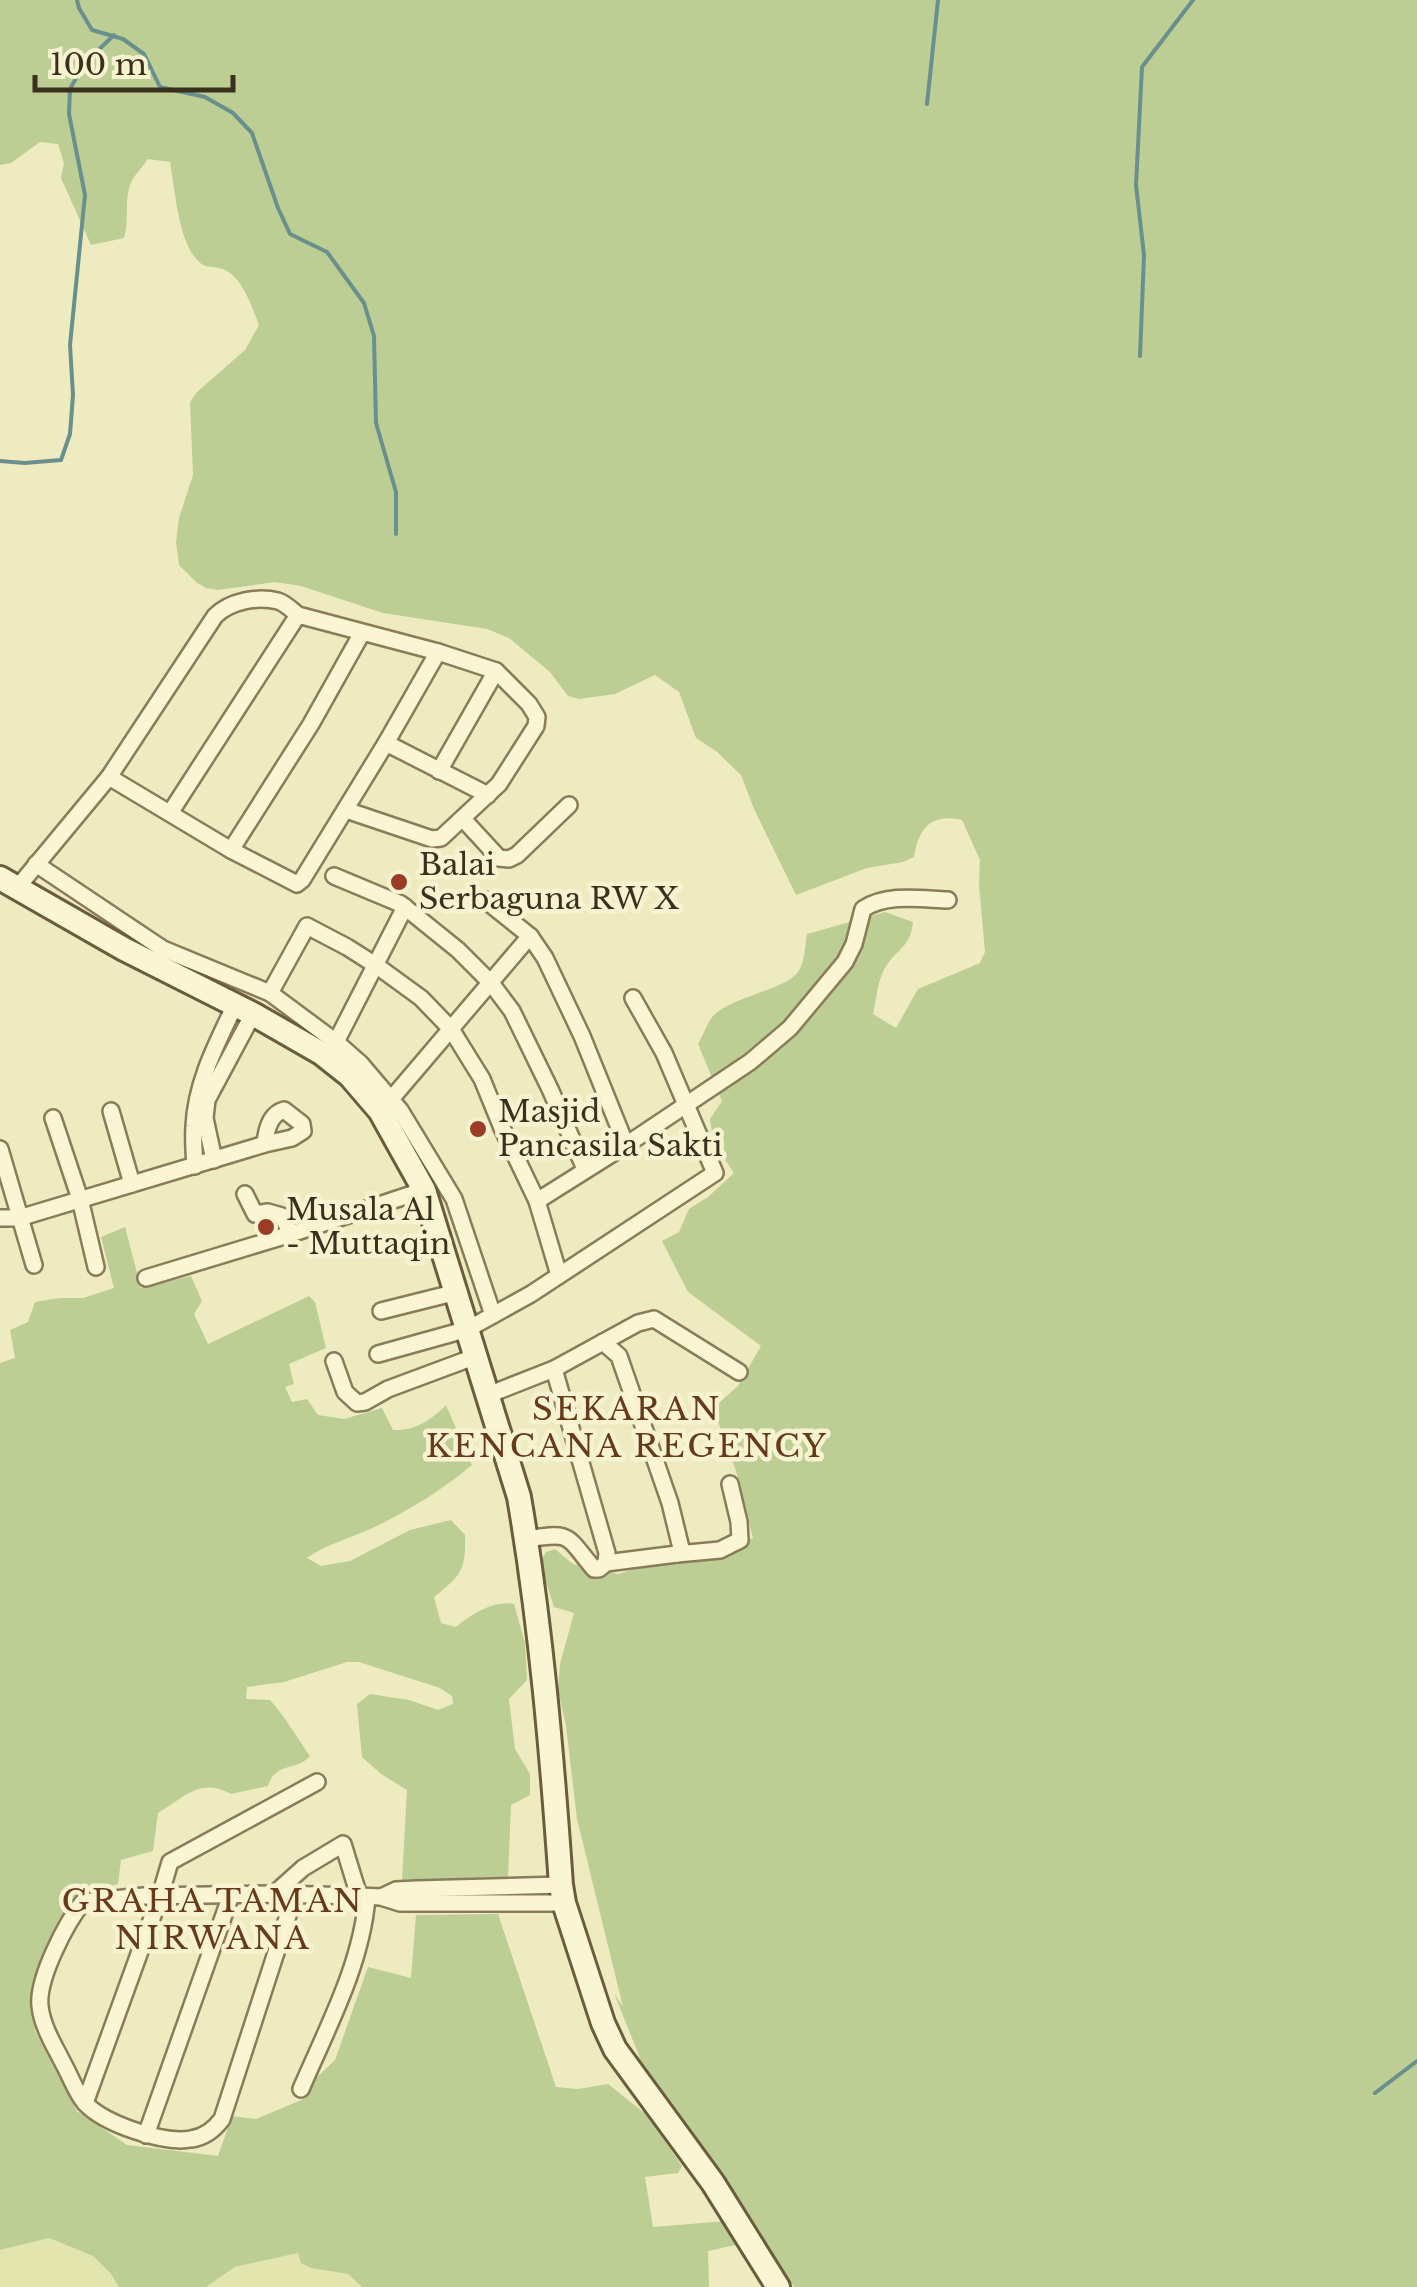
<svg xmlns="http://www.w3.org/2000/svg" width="1417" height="2287" font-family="'Libre Baskerville',serif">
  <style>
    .farmland { fill: #e3e5ae }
    .green { fill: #bcce94 }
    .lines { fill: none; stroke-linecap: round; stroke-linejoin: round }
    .stream { stroke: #6a908e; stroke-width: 4 }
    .street-casing { stroke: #8a7c58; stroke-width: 20 }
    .secondary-casing { stroke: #6b5d3b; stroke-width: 28 }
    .street { stroke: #faf6d4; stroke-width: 15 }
    .secondary { stroke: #faf6d4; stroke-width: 22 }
    .poi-dot { fill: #9b3c26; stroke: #f7f3d1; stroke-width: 4 }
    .labels { text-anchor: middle; stroke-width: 9; stroke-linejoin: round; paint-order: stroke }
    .poi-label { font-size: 30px; fill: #39301d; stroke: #f7f3d1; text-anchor: start }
    .neighbourhood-label { font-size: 32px; letter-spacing: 2.5px; fill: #673a1a; stroke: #f7f3d1 }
  </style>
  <rect width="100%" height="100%" fill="#efebc1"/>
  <g class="farmland">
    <path d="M49 2238 93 2256 111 2274 119 2287H0V2250Z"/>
    <path d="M298 2253 302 2263 311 2268 348 2274 362 2287H206L235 2267Z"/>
  </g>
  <g class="green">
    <path d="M0 0H1417V2287H794L707 2153 636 2055 640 2058 614 1993 623 2007 577 1819 566 1726 558 1690 560 1664 574 1613 554 1607 540 1563 546 1552 555 1549 573 1564 618 1574 685 1553 719 1552 753 1538 736 1471 713 1408 738 1386 761 1346 688 1292 662 1241 679 1232 689 1209 708 1197 734 1173 714 1144 710 1119 722 1101 698 1044C703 1036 707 1023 713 1016 733 996 785 990 798 972 805 962 805 946 807 934L885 912 913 922C911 949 892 951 883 972 877 985 876 1001 873 1014L896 1028 918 989 980 963 985 952 979 885 980 860 962 820C931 813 919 828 914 857L903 862 867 868 796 895 754 809 741 775 716 751 696 738 679 692 655 675 615 694 579 699 568 696 550 672 509 638 487 629 383 613 301 586 275 582 218 590 206 588 196 582 179 565 176 542 179 518 193 475 190 402 197 392 245 350 259 325C252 307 241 272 219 268 210 266 205 268 198 261 178 241 175 189 170 162L148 159C142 168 132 177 129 188 125 204 129 222 124 238L91 245 61 178 64 163 58 144 40 142 11 163 0 165Z"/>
    <path d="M125 1227 141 1288 191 1276 202 1301 194 1314 208 1344 309 1296 315 1302 326 1348 289 1364 294 1384 285 1387 292 1402 307 1399 318 1415 344 1419 382 1408 393 1430C415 1431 431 1420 446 1405L472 1465C445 1488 411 1509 379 1525 355 1537 328 1543 307 1558L321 1566 350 1561 410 1530 451 1520 465 1535C466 1571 461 1575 434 1597L441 1623 456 1627C471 1615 493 1600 514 1604L525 1643 527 1680 509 1699 515 1749 530 1774V1795L511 1805 508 1877 402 1880 407 1790 381 1774 362 1757 357 1704 370 1694 409 1700 438 1710 453 1704 452 1696 440 1688 359 1662H347L284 1682 247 1687 246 1699 270 1700C285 1716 297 1738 310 1756 296 1772 276 1761 268 1786L231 1794C200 1777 185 1797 158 1813L153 1851 121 1860 118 1884 84 1895 78 1899 48 1947 34 2000 35 2031 77 2111 127 2145 218 2156 232 2116 256 2119 306 2098 310 2084 335 2060 368 1967 411 1978 416 1915 498 1914 556 2087 578 2089 608 2084 647 2115 682 2166 678 2173 645 2177 653 2227 727 2221 740 2244 708 2251 709 2287H362L348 2274 311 2268 301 2263 298 2253 235 2267 206 2287H119L111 2274 93 2256 49 2238 0 2250V1363L15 1358 10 1330 28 1322 35 1302 60 1298H83L114 1288 101 1237Z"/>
  </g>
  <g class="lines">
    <g class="stream">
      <path d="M77 0 79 8 92 30 123 39 144 54 160 87 205 97 233 113 252 133 278 208 290 234 327 252 364 303 374 336 376 423 396 492V534"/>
      <path d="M927 104 938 0"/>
      <path d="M1140 356 1144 255 1136 185 1142 67 1193 0"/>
      <path d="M0 461 25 463 61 460 70 434 73 395 70 345 85 195 69 114 70 89 84 64 114 35"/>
      <path d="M1375 2093 1417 2061"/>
    </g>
    <defs>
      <g id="street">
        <path d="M386 743 488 795"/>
        <path d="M439 771 496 671"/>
        <path d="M109 777 231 850 297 884 302 880 386 743 438 652"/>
        <path d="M170 813 298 615"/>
        <path d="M463 819 499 858 509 859 517 855 569 805"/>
        <path d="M231 850 311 724 362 633"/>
        <path d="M36 864 163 949 270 993 336 1042 361 1064 400 1110 454 1199 493 1315"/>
        <path d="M334 876 401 904 458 950 491 983 512 1011 550 1089 585 1169"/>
        <path d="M17 888 109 777 215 616C230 601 257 596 278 601 285 603 292 610 298 615L438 652 496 671 529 704 537 717 536 726 499 784 441 838 432 839 346 810"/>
        <path d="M485 900 530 936 545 958 582 1036 626 1145"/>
        <path d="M270 993 307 926 347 947 377 966 421 998 451 1029 482 1079 502 1128 537 1201 559 1275"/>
        <path d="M336 1042 405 907"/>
        <path d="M392 1098 530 936"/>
        <path d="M111 1111 132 1184"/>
        <path d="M53 1118 80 1199 96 1267"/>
        <path d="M0 1149 34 1265"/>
        <path d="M214 1160 205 1118 207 1100 253 1014"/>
        <path d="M195 1166C194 1152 193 1139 194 1126 196 1082 217 1043 235 1005"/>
        <path d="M245 1194 255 1214 268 1212 282 1216 291 1234"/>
        <path d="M537 1201 626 1145 750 1062 790 1028 845 962 854 944 863 909C887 893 921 899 948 900"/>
        <path d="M0 1218H19L265 1144 292 1138 303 1131 302 1124 284 1110C270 1114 266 1131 265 1144"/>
        <path d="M146 1278 291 1234 424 1190"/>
        <path d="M381 1311 457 1292"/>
        <path d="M603 1342 619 1356 670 1503 681 1548 677 1554 606 1563"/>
        <path d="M378 1354 468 1329 531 1294 715 1173 664 1053 633 998"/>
        <path d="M334 1361 345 1392 357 1403 365 1402 388 1389 474 1357"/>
        <path d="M554 1369 638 1323 654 1319 739 1372"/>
        <path d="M488 1395 554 1369 607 1553 606 1563 599 1569H594C565 1534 572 1532 526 1539"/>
        <path d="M677 1554 720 1550 740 1540 739 1522 730 1484"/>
        <path d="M274 1894 303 1868 343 1844 359 1896"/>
        <path d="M295 1894 222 2119C214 2130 205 2137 191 2139 164 2144 104 2124 85 2103 76 2093 70 2075 63 2063 54 2045 42 2026 40 2006 37 1979 66 1923 83 1902L144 1896 274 1894 359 1896 381 1897 400 1903H564"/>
        <path d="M381 1897 396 1890 416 1889 561 1885"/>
        <path d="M301 2089C327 2028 362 1964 367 1897"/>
        <path d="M85 2103 160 1896 170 1862 317 1782"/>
        <path d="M146 2135 231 1895"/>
      </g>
      <path id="secondary" d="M0 878 124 949 253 1014 321 1053 350 1076 380 1111 424 1190 519 1497C541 1625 552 1756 561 1885L564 1903 603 2023 615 2049 713 2183 778 2287"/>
    </defs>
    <use href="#street" class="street-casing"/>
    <use href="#secondary" class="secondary-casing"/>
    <use href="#street" class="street"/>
    <use href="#secondary" class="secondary"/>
  </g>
  <g class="poi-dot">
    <circle cx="399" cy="882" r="10"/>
    <circle cx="478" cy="1129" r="10"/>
    <circle cx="266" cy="1227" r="10"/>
  </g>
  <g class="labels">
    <g class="poi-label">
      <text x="419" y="875">Balai<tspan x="419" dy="34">Serbaguna RW X</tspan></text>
      <text x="498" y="1122">Masjid<tspan x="498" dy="34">Pancasila Sakti</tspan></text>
      <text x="286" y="1220">Musala Al<tspan x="286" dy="34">- Muttaqin</tspan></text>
    </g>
    <g class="neighbourhood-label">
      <text x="627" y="1420">SEKARAN<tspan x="627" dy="37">KENCANA REGENCY</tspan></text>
      <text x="213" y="1912">GRAHA TAMAN<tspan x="213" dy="37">NIRWANA</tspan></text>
    </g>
  </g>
  <path d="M35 75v15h198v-15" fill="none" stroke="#39301d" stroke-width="5"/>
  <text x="50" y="75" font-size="30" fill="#39301d" stroke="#f7f3d1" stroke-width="8" paint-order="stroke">100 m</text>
</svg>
